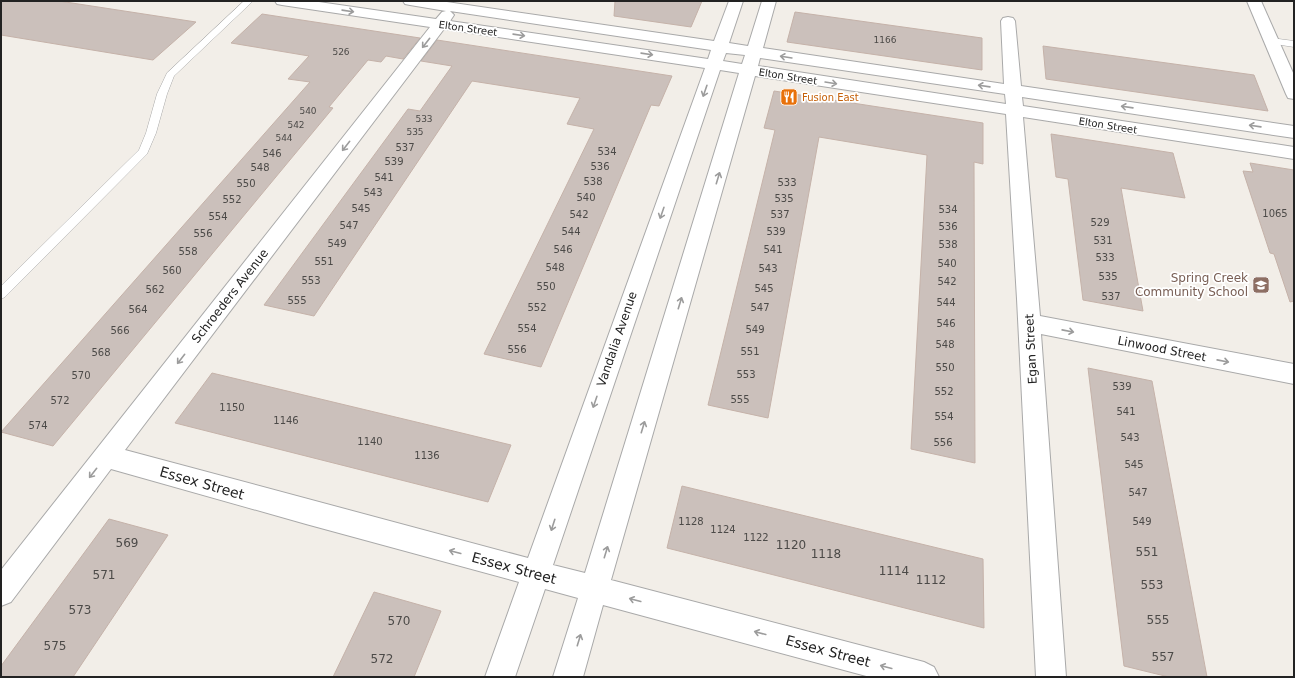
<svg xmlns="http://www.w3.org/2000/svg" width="1295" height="678" font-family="'DejaVu Sans',sans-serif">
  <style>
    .building { fill: #cbc0bb; stroke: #c5b2a9 }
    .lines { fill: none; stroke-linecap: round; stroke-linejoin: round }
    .service-casing { stroke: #a9a9a9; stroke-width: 1 }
    .minor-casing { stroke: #a9a9a9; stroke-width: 2 }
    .service { fill: #fff; fill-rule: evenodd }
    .minor { fill: #fff; fill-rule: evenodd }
    .oneway { stroke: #9c9c9c }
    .labels { text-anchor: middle; stroke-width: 3.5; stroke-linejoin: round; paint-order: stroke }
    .far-number-label { font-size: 9px; fill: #4c4a48 }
    .far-street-label { font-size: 10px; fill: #222; stroke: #fff }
    .far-food-label { font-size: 10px; fill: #c56008; stroke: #fff; text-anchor: start }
    .number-label { font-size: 10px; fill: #4c4a48 }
    .education-label { font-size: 12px; fill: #785e54; stroke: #fff; text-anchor: end }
    .street-label { font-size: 12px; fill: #222; stroke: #fff }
    .near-number-label { font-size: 12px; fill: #4c4a48 }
    .near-street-label { font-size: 14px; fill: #222; stroke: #fff }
  </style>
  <rect width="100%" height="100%" fill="#f2eee8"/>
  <g class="building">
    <path d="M1 1H59L196 22 153 60 1 35Z"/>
    <path d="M615 1H702L691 27 614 16Z"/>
    <path d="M795 12 982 38V70L787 42Z"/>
    <path d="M262 14 420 38 403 59 386 56 381 62 368 60 329 107 333 108 53 446 1 432 310 82 288 79 309 56 231 43Z"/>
    <path d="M437 40 672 76 659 106 651 105 541 367 484 354 594 129 567 124 580 98 472 81 314 316 264 305 408 109 420 111 452 66 421 61Z"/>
    <path d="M1043 46 1254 75 1268 111 1046 79Z"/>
    <path d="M774 91 983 123V164L974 162 975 463 911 449 927 155 819 137 768 418 708 405 775 130 764 128Z"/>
    <path d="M1051 134 1173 153 1185 198 1121 188 1143 311 1083 300 1068 179 1056 177Z"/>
    <path d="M1250 163 1294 170V301L1290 302 1274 254 1270 253 1243 171 1253 172Z"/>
    <path d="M1088 368 1152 381 1207 677H1169L1124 666Z"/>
    <path d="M212 373 437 427 511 445 488 502 175 423Z"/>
    <path d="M682 486 983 559 984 628 667 548Z"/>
    <path d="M109 519 168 535 73 677H1V666Z"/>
    <path d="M374 592 441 611 414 677H333Z"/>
  </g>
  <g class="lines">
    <defs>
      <g id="service">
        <path d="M244 1H253L174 76 167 94 156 133 147 154 5 297 1 299V286L139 150 146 133 157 94 167 73Z"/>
        <path d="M1271 38 1294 41V47L1268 43 1266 41 1268 39Z"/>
      </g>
      <g id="minor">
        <path d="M275 1H312L436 19 442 12 446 11 410 5 405 4 403 1H440L714 41 729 1H743L729 43 748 46 762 1H776L763 48 1004 84 1001 21 1003 18 1008 17 1013 18 1015 21 1021 86 1294 126V138L1022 97 1023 106 1294 147V159L1023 117 1040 316 1294 364V384L1041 334 1066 677H1036L1017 299 1006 114 755 76 611 580 924 662 934 667 939 677H870L603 605 583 677H553L578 598 545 589 515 677H485L519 582 306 524 111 469 11 602 1 606V570L430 27 282 5 277 4ZM450 11 711 50 708 59 450 21 454 15ZM444 29 705 68 528 558 125 450ZM726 53 745 55 742 64 723 61ZM760 58 1005 94 1006 104 758 66ZM720 70 739 73 585 573 553 565Z"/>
        <path d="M1247 1H1261L1294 75V99L1288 98 1286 94Z"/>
      </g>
    </defs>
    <use href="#service" class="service-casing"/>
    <use href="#minor" class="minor-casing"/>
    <use href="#service" class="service"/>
    <use href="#minor" class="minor"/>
  </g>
  <defs><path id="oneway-shaft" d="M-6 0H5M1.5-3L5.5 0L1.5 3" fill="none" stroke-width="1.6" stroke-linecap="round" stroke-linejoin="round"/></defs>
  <g class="oneway">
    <use href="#oneway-shaft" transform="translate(348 11) rotate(8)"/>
    <use href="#oneway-shaft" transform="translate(519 35) rotate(8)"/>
    <use href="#oneway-shaft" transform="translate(426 43) rotate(128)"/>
    <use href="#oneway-shaft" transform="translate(647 54) rotate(8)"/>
    <use href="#oneway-shaft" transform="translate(786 57) rotate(-171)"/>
    <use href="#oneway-shaft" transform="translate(831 83) rotate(9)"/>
    <use href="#oneway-shaft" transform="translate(984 86) rotate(-172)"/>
    <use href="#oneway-shaft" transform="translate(705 91) rotate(109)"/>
    <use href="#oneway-shaft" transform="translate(1127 107) rotate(-172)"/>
    <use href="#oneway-shaft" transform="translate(1255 126) rotate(-172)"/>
    <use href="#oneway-shaft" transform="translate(346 146) rotate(128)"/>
    <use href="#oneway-shaft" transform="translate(718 178) rotate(-73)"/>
    <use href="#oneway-shaft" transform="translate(662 213) rotate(109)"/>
    <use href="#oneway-shaft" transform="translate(680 303) rotate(-73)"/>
    <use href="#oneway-shaft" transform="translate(1068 331) rotate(11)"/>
    <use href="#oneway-shaft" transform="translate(181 359) rotate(128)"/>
    <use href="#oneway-shaft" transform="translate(1223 361) rotate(11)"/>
    <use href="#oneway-shaft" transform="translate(595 402) rotate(109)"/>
    <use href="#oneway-shaft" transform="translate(643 427) rotate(-73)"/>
    <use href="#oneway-shaft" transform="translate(93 473) rotate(128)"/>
    <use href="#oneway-shaft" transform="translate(553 525) rotate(108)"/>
    <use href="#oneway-shaft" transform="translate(455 552) rotate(-165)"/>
    <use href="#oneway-shaft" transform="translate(606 552) rotate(-73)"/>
    <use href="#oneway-shaft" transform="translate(635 600) rotate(-165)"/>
    <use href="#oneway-shaft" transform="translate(760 633) rotate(-165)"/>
    <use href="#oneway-shaft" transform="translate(579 640) rotate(-73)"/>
    <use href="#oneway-shaft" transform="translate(886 667) rotate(-165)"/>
  </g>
  <defs>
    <symbol id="restaurant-square" viewBox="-11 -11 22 22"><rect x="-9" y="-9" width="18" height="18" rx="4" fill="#e8710a" stroke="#fff"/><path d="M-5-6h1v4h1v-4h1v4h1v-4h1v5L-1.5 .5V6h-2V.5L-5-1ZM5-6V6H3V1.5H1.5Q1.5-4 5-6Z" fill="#fff"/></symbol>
    <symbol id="school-square" viewBox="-11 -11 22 22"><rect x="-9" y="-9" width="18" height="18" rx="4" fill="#8d6e63" stroke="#fff"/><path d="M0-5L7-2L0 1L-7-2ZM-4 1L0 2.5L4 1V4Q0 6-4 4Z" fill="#fff"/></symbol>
  </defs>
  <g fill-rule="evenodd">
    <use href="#restaurant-square" x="779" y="87" width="20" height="20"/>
    <use href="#school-square" x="1251" y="275" width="20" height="20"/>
  </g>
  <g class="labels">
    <g class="far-number-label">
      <text x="885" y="43">1166</text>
      <text x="341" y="55">526</text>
      <text x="308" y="114">540</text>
      <text x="424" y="122">533</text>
      <text x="296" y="128">542</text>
      <text x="415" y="135">535</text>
      <text x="284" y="141">544</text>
    </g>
    <g class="far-street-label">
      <text transform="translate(468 28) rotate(8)" y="4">Elton Street</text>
      <text transform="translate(788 76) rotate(9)" y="4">Elton Street</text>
      <text transform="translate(1108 125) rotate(9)" y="4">Elton Street</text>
    </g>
    <g class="far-food-label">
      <text x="802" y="101">Fusion East</text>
    </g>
    <g class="number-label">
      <text x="405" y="151">537</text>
      <text x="607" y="155">534</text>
      <text x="272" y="157">546</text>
      <text x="394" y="165">539</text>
      <text x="600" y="170">536</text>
      <text x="260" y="171">548</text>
      <text x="384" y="181">541</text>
      <text x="593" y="185">538</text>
      <text x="787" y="186">533</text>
      <text x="246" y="187">550</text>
      <text x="373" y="196">543</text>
      <text x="586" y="201">540</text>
      <text x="784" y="202">535</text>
      <text x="232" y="203">552</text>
      <text x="361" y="212">545</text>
      <text x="948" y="213">534</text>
      <text x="1275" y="217">1065</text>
      <text x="579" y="218">542</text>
      <text x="780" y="218">537</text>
      <text x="218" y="220">554</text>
      <text x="1100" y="226">529</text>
      <text x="349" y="229">547</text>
      <text x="948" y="230">536</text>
      <text x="571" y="235">544</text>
      <text x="776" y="235">539</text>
      <text x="203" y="237">556</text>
      <text x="1103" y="244">531</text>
      <text x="337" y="247">549</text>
      <text x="948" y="248">538</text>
      <text x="563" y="253">546</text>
      <text x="773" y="253">541</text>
      <text x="188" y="255">558</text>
      <text x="1105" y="261">533</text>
      <text x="324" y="265">551</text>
      <text x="947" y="267">540</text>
      <text x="555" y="271">548</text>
      <text x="768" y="272">543</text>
      <text x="172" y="274">560</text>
      <text x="1108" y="280">535</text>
      <text x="311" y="284">553</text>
      <text x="947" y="285">542</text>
      <text x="546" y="290">550</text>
      <text x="764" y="292">545</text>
      <text x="155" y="293">562</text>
      <text x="1111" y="300">537</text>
      <text x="297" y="304">555</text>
      <text x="946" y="306">544</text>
      <text x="537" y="311">552</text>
      <text x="760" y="311">547</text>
      <text x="138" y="313">564</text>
      <text x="946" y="327">546</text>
      <text x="527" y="332">554</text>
      <text x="755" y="333">549</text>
      <text x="120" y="334">566</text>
      <text x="945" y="348">548</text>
      <text x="517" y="353">556</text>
      <text x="750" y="355">551</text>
      <text x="101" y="356">568</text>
      <text x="945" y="371">550</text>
      <text x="746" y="378">553</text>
      <text x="81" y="379">570</text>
      <text x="1122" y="390">539</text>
      <text x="944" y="395">552</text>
      <text x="740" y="403">555</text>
      <text x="60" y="404">572</text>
      <text x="232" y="411">1150</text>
      <text x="1126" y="415">541</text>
      <text x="944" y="420">554</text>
      <text x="286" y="424">1146</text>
      <text x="38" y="429">574</text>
      <text x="1130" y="441">543</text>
      <text x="370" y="445">1140</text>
      <text x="943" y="446">556</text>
      <text x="427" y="459">1136</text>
      <text x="1134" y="468">545</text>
      <text x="1138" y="496">547</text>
      <text x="691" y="525">1128</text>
      <text x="1142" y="525">549</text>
      <text x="723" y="533">1124</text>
      <text x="756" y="541">1122</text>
    </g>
    <g class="education-label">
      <text x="1248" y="282">Spring Creek<tspan x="1248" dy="14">Community School</tspan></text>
    </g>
    <g class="street-label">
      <text transform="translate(230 296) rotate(-52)" y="4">Schroeders Avenue</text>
      <text transform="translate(617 339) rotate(-71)" y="4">Vandalia Avenue</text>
      <text transform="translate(1031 349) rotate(-93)" y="4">Egan Street</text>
      <text transform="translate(1162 349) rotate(11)" y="4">Linwood Street</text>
    </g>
    <g class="near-number-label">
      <text x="127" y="547">569</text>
      <text x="791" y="549">1120</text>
      <text x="1147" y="556">551</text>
      <text x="826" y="558">1118</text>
      <text x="894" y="575">1114</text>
      <text x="104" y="579">571</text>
      <text x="931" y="584">1112</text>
      <text x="1152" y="589">553</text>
      <text x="80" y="614">573</text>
      <text x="1158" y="624">555</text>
      <text x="399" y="625">570</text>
      <text x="55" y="650">575</text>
      <text x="1163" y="661">557</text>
      <text x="382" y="663">572</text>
    </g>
    <g class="near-street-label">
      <text transform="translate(202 483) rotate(16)" y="5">Essex Street</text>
      <text transform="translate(514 568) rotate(15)" y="5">Essex Street</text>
      <text transform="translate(828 651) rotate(15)" y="5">Essex Street</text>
    </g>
  </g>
  <rect width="1295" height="678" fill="none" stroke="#222222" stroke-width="4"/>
</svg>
